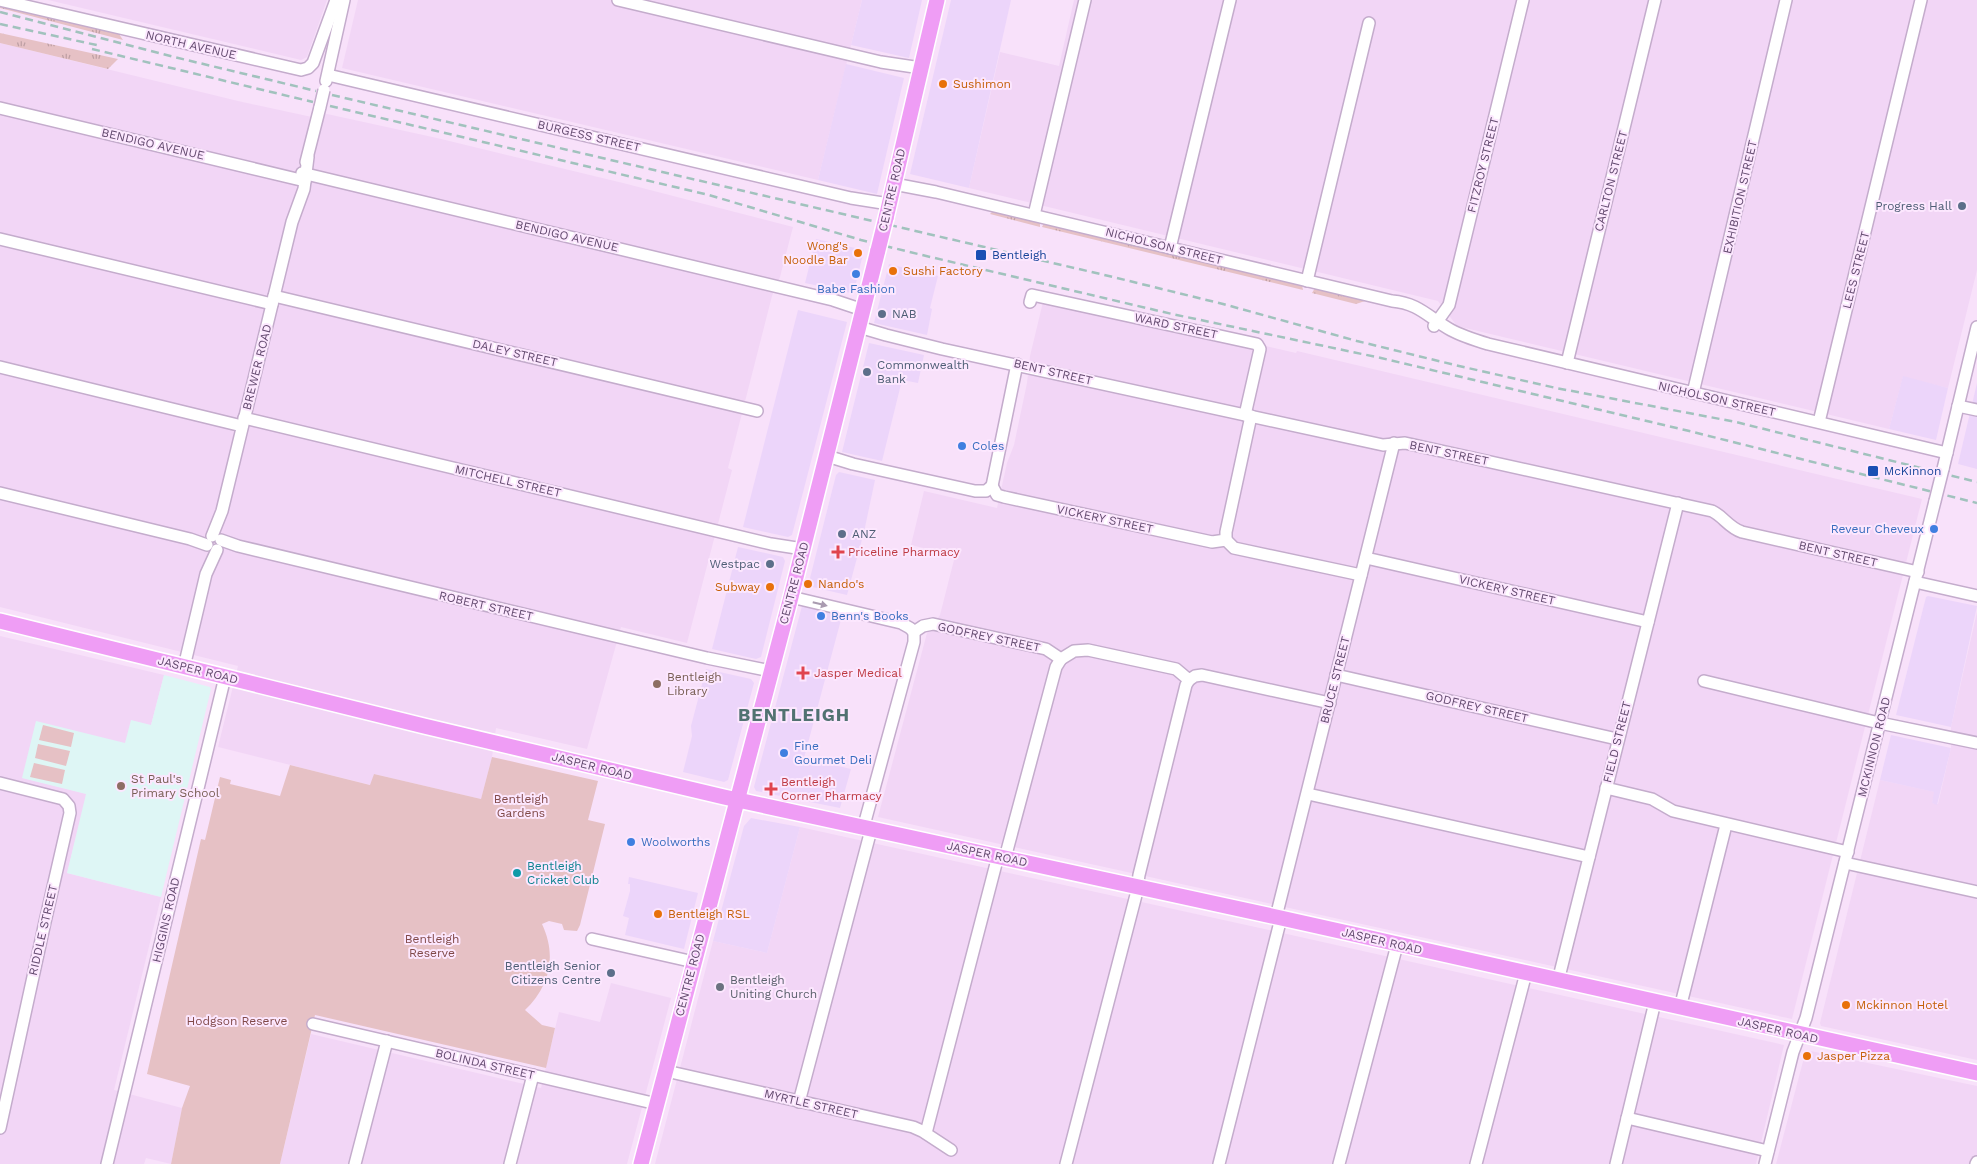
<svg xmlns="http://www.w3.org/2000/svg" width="1977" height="1164" font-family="'Work Sans',sans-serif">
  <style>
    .residential { fill: #f2d6f6 }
    .commercial { fill: #ecd5fa }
    .education { fill: #def6f5 }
    .grass { fill: url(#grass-tufts) }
    .park { fill: #e6c1c5 }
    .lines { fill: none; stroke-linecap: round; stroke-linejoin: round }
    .minor-casing { stroke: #c4accc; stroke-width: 14 }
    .major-casing { stroke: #fff; stroke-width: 18 }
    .minor { stroke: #fff; stroke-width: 11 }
    .major { stroke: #ef9df5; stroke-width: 15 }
    .rail { stroke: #a1c2bd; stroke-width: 2.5; stroke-dasharray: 8 5; stroke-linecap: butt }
    .minor-bridge-casing { stroke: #c4accc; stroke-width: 14; stroke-linecap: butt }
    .major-bridge-casing { stroke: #fff; stroke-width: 18; stroke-linecap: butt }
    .minor-bridge { stroke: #fff; stroke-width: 11 }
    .major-bridge { stroke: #ef9df5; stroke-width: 15 }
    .oneway { fill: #a99bb0 }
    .food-dot { fill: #e8710a; stroke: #fce7fe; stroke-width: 2 }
    .service-dot { fill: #5c6f8a; stroke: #fce7fe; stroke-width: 2 }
    .transit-dot { fill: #1a4fb4; stroke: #fce7fe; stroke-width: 2 }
    .shop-dot { fill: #3f7fe0; stroke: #fce7fe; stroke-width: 2 }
    .health-dot { fill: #e0444e; stroke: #fce7fe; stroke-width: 2 }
    .education-dot { fill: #8d6e63; stroke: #fce7fe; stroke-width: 2 }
    .culture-dot { fill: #0f9aa8; stroke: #fce7fe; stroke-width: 2 }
    .worship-dot { fill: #6b7280; stroke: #fce7fe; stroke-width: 2 }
    .labels { text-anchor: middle; stroke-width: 4; stroke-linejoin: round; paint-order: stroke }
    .street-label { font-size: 12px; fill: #634a6f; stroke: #fce7fe }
    .food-label { font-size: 12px; fill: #c56008; stroke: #fce7fe; text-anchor: start }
    .service-label { font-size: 12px; fill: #4e5e75; stroke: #fce7fe; text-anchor: end }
    .transit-label { font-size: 12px; fill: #164399; stroke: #fce7fe; text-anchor: start }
    .shop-label { font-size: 12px; fill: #366cbe; stroke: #fce7fe; text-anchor: start }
    .health-label { font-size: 12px; fill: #be3a42; stroke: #fce7fe; text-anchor: start }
    .education-label { font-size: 12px; fill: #785e54; stroke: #fce7fe; text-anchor: start }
    .park-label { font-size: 12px; fill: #804948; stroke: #fce7fe }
    .culture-label { font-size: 12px; fill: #0d838f; stroke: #fce7fe; text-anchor: start }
    .worship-label { font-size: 12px; fill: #5b616d; stroke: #fce7fe; text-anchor: start }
    .district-label { font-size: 18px; font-weight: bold; letter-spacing: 1px; fill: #517271; stroke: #fce7fe }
  </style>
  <defs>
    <pattern id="grass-tufts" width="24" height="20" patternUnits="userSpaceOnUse" patternTransform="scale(1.25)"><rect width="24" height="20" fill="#e6c1c5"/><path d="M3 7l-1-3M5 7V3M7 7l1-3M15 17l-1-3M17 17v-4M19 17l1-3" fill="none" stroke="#be9fa4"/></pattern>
  </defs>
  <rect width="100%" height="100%" fill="#f8e1fa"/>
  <g class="residential">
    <path d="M48 0H327L307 57 301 60Z"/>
    <path d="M358 0H862L818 180 342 68Z"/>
    <path d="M1074 0H1977V270L1948 388 1903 377 1889 429 1457 326 1438 301 969 188 1000 52 1059 66Z"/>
    <path d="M0 43 238 101 312 117 327 114 437 138 623 183 793 227 780 277 772 296 728 468 732 470 687 643 621 627 587 749 496 728 492 757 481 799 374 774 371 785 218 747 238 666 0 607Z"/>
    <path d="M1043 302 1255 348 1266 346 1296 353 1297 351 1922 499 1792 1019 878 817 927 633 940 615 955 556 911 545 924 491 997 508 1007 463 1014 445 1027 383 1030 356Z"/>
    <path d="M1977 612V1060L1821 1026 1820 1023 1880 780 1935 792 1932 803 1938 804 1951 748V727Z"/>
    <path d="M0 636 164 675 151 725 125 744 23 778 87 794 67 873 161 897 114 1090 182 1108 171 1164 146 1158 144 1164H0Z"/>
    <path d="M800 827 1269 930 1784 1045 1756 1164H655L713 941 767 953Z"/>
    <path d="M611 983 671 998 627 1164H280L311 1034 541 1088 559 1012 600 1022Z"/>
    <path d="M1806 1050 1977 1086V1164H1776Z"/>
  </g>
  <g class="commercial">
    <path d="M862 0H922L909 58 851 45Z"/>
    <path d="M951 0H1011L969 188 910 174Z"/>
    <path d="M846 64 904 78 877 194 818 180Z"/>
    <path d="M816 239 864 250 854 291 851 293 805 283Z"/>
    <path d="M889 264 938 276 930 308 932 309 927 335 874 323Z"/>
    <path d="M798 310 847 322 792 535 788 537 743 527Z"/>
    <path d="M869 343 924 355 918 383 902 380 882 461 842 452Z"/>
    <path d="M1903 376 1948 388 1936 440 1889 429Z"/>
    <path d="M1977 383V469L1958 464Z"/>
    <path d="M839 472 875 480 864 532 847 595 808 586 836 475Z"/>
    <path d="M738 547 783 557 785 561 761 657 756 659 712 649Z"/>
    <path d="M1928 596 1977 606 1951 727 1896 715 1926 597Z"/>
    <path d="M802 606 842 616 804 758 851 769 840 808 756 791 754 787Z"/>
    <path d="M706 669 751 679 754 683 728 780 724 782 683 772 692 736 691 726Z"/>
    <path d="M1891 735 1951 748 1937 805 1932 803 1934 792 1880 780Z"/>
    <path d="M751 818 800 827 767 953 713 941 744 826Z"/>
    <path d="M629 877 698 893 684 949 625 935 629 918 623 916 630 891V884H628Z"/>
  </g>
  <path class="education" d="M164 675 210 687 211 689 161 897 67 873 86 794 22 778 36 721 125 743 131 720 151 725Z"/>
  <g class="grass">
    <path d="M0 6 119 34 123 40 0 8Z"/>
    <path d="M0 33 118 59 108 69 0 43Z"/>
    <path d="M993 211 1040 222V227L990 214Z"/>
    <path d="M1044 223 1302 285 1303 290 1042 227Z"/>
    <path d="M1315 288 1363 300 1365 301 1356 304 1312 293Z"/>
  </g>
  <g class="park">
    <path d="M43 725 74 733 71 747 39 740Z"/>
    <path d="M38 744 70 751 66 766 35 758Z"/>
    <path d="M492 757 598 781 588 820 605 824 580 925 577 931 564 930 562 924 549 921 542 924C557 956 550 986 525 1010L542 1025 555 1028 546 1068 315 1015 280 1164H171L182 1108 190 1086 147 1074 201 839 205 840 220 777 231 780 230 784 280 796 290 765 370 785 374 774 481 799Z"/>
    <path d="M34 763 65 770 62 784 30 777Z"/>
  </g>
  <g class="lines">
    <defs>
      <g id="minor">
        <path d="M0 0 301 70 308 68 313 63 336 0"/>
        <path d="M618 0 881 62 921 68"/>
        <path d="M328 75 851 198 889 204"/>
        <path d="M326 81 344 0"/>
        <path d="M0 108 305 181"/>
        <path d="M306 162 320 107"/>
        <path d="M302 173 833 300 863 310"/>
        <path d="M894 184 936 192 1392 301C1419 303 1429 318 1451 330 1462 336 1475 340 1488 344L1947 453"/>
        <path d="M1034 215 1085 0"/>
        <path d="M0 239 272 304"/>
        <path d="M1170 248 1230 0"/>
        <path d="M1307 281 1369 23"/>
        <path d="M274 296 757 411"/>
        <path d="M1030 302 1032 295 1257 344 1260 349 1245 415"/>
        <path d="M1434 326 1449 305 1523 0"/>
        <path d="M859 327 886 335 942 349 1383 445 1405 443 1712 511C1723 516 1729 528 1742 532L1918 572"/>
        <path d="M1567 363 1655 0"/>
        <path d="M0 367 242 426"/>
        <path d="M1693 393 1786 0"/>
        <path d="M1958 406 1977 410"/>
        <path d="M244 418 771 544 803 549"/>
        <path d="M1819 422 1921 0"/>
        <path d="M827 456 853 464 975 491H986L992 486"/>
        <path d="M1943 469 1977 327"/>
        <path d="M992 486 997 495 1004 497 1212 542 1226 540 1234 548 1361 575"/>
        <path d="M992 486 1017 364"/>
        <path d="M0 493 190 539 207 545"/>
        <path d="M212 536 222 511 292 222 304 189 308 157"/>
        <path d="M221 540 238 546 707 658 771 671"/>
        <path d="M1226 540V532L1251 416"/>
        <path d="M1366 558 1648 622"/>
        <path d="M1915 582 1977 596"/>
        <path d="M791 597 901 623 910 628 914 632 923 626 933 624 1046 649 1061 659 1074 651 1088 650 1176 669 1189 680 1195 676 1202 675 1330 703"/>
        <path d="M184 667 206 574 217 550"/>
        <path d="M1336 675 1617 739"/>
        <path d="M1704 681 1875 722 1977 743"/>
        <path d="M0 783 63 799 69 806 70 813 45 922 0 1128"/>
        <path d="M1606 788 1652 799 1673 811 1848 852"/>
        <path d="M1308 794 1589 857"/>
        <path d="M863 829 914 642V632"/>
        <path d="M1005 858 1056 667 1061 659"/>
        <path d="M1845 863 1977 892"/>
        <path d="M1276 917 1394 443"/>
        <path d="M592 939 694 962"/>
        <path d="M1558 981 1678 503"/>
        <path d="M1680 1008 1726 825"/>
        <path d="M313 1024 657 1104"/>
        <path d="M666 1071 913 1127 922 1131 951 1150"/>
        <path d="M799 1102 871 830"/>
        <path d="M1627 1118 1768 1151"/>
        <path d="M926 1133 998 856"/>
        <path d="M107 1164 225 677"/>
        <path d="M355 1164 387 1041"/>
        <path d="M510 1164 533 1075"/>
        <path d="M1066 1164 1136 895 1139 875 1186 685 1189 680"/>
        <path d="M1219 1164 1281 918"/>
        <path d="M1339 1164 1397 945"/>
        <path d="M1476 1164 1526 973"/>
        <path d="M1616 1164 1655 1002"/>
        <path d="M1765 1164 1793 1052 1806 1018 1935 501"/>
        <path d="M1976 1164 1977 1162"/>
      </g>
      <g id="major">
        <path d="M886 218 937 0"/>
        <path d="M0 621 424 726 724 797 1281 918 1977 1073"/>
        <path d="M641 1164 791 597 878 250"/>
      </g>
    </defs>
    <use href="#minor" class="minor-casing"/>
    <use href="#major" class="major-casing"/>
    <use href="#minor" class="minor"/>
    <use href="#major" class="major"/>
    <g class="rail">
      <path d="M0 12 174 57 316 91"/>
      <path d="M0 24 101 46"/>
      <path d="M92 49 313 102"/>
      <path d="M332 95 1113 277 1223 304 1357 341 1459 366 1556 388 1736 422 1977 482"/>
      <path d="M330 106 709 195 861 240 922 255 1172 314 1381 358 1685 430 1977 503"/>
    </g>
    <defs>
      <g id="minor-bridge">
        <path d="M320 107 324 90"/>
        <path d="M1935 501 1943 469"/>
      </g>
      <path id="major-bridge" d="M878 250 886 218"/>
    </defs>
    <use href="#minor-bridge" class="minor-bridge-casing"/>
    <use href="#major-bridge" class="major-bridge-casing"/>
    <use href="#minor-bridge" class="minor-bridge"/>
    <use href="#major-bridge" class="major-bridge"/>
  </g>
  <defs><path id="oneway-solid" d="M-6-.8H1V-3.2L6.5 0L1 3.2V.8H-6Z" transform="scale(1.25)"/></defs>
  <use class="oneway" href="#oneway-solid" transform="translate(820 604) rotate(14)"/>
  <g class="food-dot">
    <circle cx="943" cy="84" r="5"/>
    <circle cx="858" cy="253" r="5"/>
    <circle cx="893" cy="271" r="5"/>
    <circle cx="808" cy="584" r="5"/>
    <circle cx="770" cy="587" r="5"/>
    <circle cx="658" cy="914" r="5"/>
    <circle cx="1846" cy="1005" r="5"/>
    <circle cx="1807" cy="1056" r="5"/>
  </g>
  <g class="service-dot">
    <circle cx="1962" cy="206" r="5"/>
    <circle cx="882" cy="314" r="5"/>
    <circle cx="867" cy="372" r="5"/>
    <circle cx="842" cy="534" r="5"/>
    <circle cx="770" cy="564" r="5"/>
    <circle cx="611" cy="973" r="5"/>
  </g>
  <g class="transit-dot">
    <rect x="975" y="249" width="12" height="12" rx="2.5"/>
    <rect x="1867" y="465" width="12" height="12" rx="2.5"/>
  </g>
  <g class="shop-dot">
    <circle cx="856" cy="274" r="5"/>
    <circle cx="962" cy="446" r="5"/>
    <circle cx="1934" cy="529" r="5"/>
    <circle cx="821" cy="616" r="5"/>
    <circle cx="784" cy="753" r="5"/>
    <circle cx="631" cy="842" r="5"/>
  </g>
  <g class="health-dot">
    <path d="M835.5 544.5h5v5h5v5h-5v5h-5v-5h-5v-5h5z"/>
    <path d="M800.5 665.5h5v5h5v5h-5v5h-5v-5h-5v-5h5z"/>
    <path d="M768.5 781.5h5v5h5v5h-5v5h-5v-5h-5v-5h5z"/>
  </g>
  <g class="education-dot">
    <circle cx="657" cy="684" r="5"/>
    <circle cx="121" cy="786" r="5"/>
  </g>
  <circle class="culture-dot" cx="517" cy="873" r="5"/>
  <circle class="worship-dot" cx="720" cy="987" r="5"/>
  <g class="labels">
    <g class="street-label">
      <text transform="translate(191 45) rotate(13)" y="4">NORTH AVENUE</text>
      <text transform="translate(589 136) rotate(13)" y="4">BURGESS STREET</text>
      <text transform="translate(153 144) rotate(13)" y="4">BENDIGO AVENUE</text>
      <text transform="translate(1483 165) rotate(-76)" y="4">FITZROY STREET</text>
      <text transform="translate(1611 181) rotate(-76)" y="4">CARLTON STREET</text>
      <text transform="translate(892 190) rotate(-77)" y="4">CENTRE ROAD</text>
      <text transform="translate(1740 197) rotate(-77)" y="4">EXHIBITION STREET</text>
      <text transform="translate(567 236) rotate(13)" y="4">BENDIGO AVENUE</text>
      <text transform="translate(1164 246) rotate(14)" y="4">NICHOLSON STREET</text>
      <text transform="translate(1856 270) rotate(-76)" y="4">LEES STREET</text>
      <text transform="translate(1176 326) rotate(12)" y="4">WARD STREET</text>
      <text transform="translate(515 353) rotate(13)" y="4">DALEY STREET</text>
      <text transform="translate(257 367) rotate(-76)" y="4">BREWER ROAD</text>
      <text transform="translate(1053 372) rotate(13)" y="4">BENT STREET</text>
      <text transform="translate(1717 399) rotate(13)" y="4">NICHOLSON STREET</text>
      <text transform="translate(1449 453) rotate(12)" y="4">BENT STREET</text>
      <text transform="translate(508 481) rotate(13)" y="4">MITCHELL STREET</text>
      <text transform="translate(1105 519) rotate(12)" y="4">VICKERY STREET</text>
      <text transform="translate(1838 554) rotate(13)" y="4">BENT STREET</text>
      <text transform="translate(794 583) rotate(-75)" y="4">CENTRE ROAD</text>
      <text transform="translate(1507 590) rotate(13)" y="4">VICKERY STREET</text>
      <text transform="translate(486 606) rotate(13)" y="4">ROBERT STREET</text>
      <text transform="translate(989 637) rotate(12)" y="4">GODFREY STREET</text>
      <text transform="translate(198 670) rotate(14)" y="4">JASPER ROAD</text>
      <text transform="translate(1335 680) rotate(-76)" y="4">BRUCE STREET</text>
      <text transform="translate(1477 707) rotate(13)" y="4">GODFREY STREET</text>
      <text transform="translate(1617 742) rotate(-76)" y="4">FIELD STREET</text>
      <text transform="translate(1874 747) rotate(-76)" y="4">MCKINNON ROAD</text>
      <text transform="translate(592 766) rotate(14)" y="4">JASPER ROAD</text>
      <text transform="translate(987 854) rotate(12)" y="4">JASPER ROAD</text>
      <text transform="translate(166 920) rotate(-77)" y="4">HIGGINS ROAD</text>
      <text transform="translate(43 930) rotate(-77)" y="4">RIDDLE STREET</text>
      <text transform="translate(1382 941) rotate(13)" y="4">JASPER ROAD</text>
      <text transform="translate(690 975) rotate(-75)" y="4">CENTRE ROAD</text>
      <text transform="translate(1778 1030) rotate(13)" y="4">JASPER ROAD</text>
      <text transform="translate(485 1064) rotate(13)" y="4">BOLINDA STREET</text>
      <text transform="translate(811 1104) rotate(13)" y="4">MYRTLE STREET</text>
    </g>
    <g class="food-label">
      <text x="953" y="88">Sushimon</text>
      <text x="848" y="250" text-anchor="end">Wong's<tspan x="848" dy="14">Noodle Bar</tspan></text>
      <text x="903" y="275">Sushi Factory</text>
      <text x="818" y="588">Nando's</text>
      <text x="760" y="591" text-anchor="end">Subway</text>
      <text x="668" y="918">Bentleigh RSL</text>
      <text x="1856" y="1009">Mckinnon Hotel</text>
      <text x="1817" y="1060">Jasper Pizza</text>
    </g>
    <g class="service-label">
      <text x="1952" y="210">Progress Hall</text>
      <text x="892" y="318" text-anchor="start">NAB</text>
      <text x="877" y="369" text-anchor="start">Commonwealth<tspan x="877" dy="14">Bank</tspan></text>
      <text x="852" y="538" text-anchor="start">ANZ</text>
      <text x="760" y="568">Westpac</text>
      <text x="601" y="970">Bentleigh Senior<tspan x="601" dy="14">Citizens Centre</tspan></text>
    </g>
    <g class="transit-label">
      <text x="992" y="259">Bentleigh</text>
      <text x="1884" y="475">McKinnon</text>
    </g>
    <g class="shop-label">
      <text x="856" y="293" text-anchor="middle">Babe Fashion</text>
      <text x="972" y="450">Coles</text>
      <text x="1924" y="533" text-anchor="end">Reveur Cheveux</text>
      <text x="831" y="620">Benn's Books</text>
      <text x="794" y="750">Fine<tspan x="794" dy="14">Gourmet Deli</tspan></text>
      <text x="641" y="846">Woolworths</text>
    </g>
    <g class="health-label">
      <text x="848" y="556">Priceline Pharmacy</text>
      <text x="814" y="677">Jasper Medical</text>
      <text x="781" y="786">Bentleigh<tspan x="781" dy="14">Corner Pharmacy</tspan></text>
    </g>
    <g class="education-label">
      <text x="667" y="681">Bentleigh<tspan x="667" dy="14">Library</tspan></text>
      <text x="131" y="783">St Paul's<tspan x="131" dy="14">Primary School</tspan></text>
    </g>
    <g class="park-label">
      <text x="521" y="803">Bentleigh<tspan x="521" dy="14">Gardens</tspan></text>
      <text x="432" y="943">Bentleigh<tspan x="432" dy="14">Reserve</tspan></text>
      <text x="237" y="1025">Hodgson Reserve</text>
    </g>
    <g class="culture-label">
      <text x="527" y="870">Bentleigh<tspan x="527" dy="14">Cricket Club</tspan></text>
    </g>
    <g class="worship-label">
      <text x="730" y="984">Bentleigh<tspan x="730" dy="14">Uniting Church</tspan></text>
    </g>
    <g class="district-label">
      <text x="794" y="721">BENTLEIGH</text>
    </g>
  </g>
</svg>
